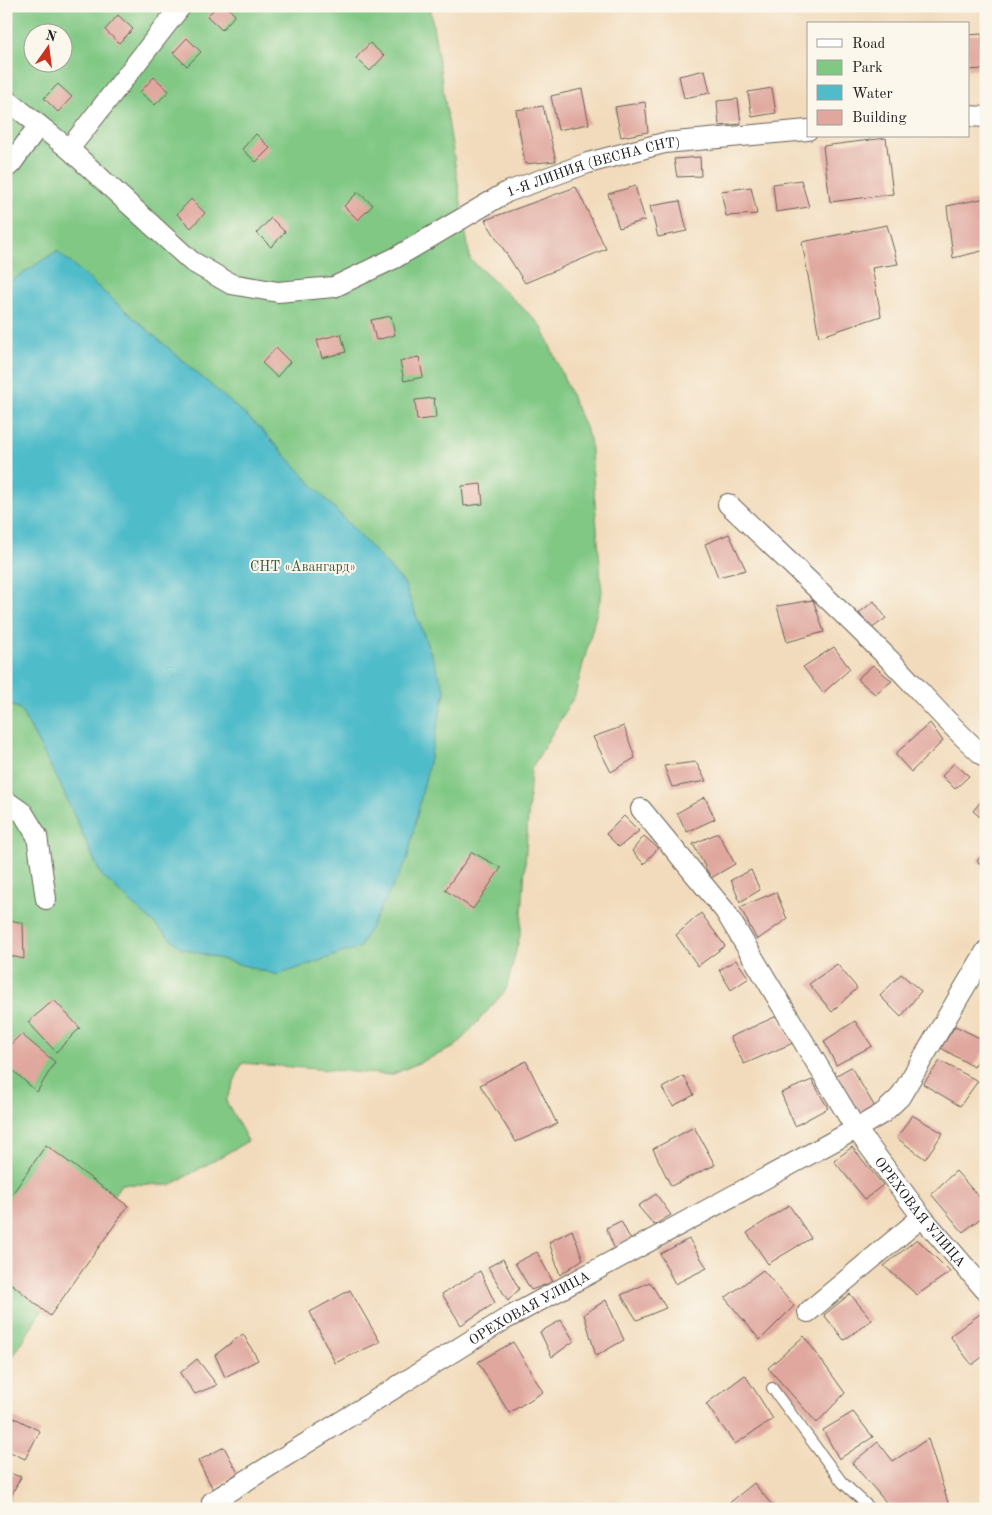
<svg xmlns="http://www.w3.org/2000/svg" width="992" height="1515" font-family="'Old Standard TT',serif">
  <style>
    .green { fill: #80c884; stroke: #4e7250; fill-rule: evenodd }
    .water { fill: #50bcca; stroke: #366c73 }
    .building { fill: #e0a79e }
    .lines { fill: none; stroke-linecap: round; stroke-linejoin: round }
    .lane-casing { stroke: #675f54; stroke-width: 12 }
    .street-casing { stroke: #675f54; stroke-width: 22 }
    .lane { stroke: #fff; stroke-width: 10 }
    .street { stroke: #fff; stroke-width: 20 }
    .labels { text-anchor: middle; stroke-width: 4; stroke-linejoin: round; paint-order: stroke }
    .street-label { font-size: 14px; fill: #1c1c1c; stroke: #fbf7ec }
    .park-label { font-size: 14px; fill: #3f5840; stroke: #fbf7ec }
  </style>
  <rect width="100%" height="100%" fill="#fbf7ec"/>
  <filter id="ink" filterUnits="userSpaceOnUse"><feTurbulence type="fractalNoise" baseFrequency=".02" numOctaves="2"/><feDisplacementMap in="SourceGraphic" scale="10" xChannelSelector="R" yChannelSelector="G"/><feConvolveMatrix kernelMatrix="1 2 1 2 8 2 1 2 1" color-interpolation-filters="sRGB"/></filter>
  <filter id="wash" filterUnits="userSpaceOnUse"><feTurbulence type="fractalNoise" baseFrequency=".0096" numOctaves="4" result="noise"/><feDisplacementMap in="SourceGraphic" scale="20" xChannelSelector="R" yChannelSelector="G"/><feGaussianBlur stdDeviation="1.12" result="paint"/><feColorMatrix in="noise" values="0 0 0 0 0 0 0 0 0 0 0 0 0 0 0 0 0 1.4 0 .05"/><feComposite in="paint" operator="in"/></filter>
  <g filter="url(#wash)">
    <rect width="100%" height="100%" fill="#f2dbbc"/>
    <path class="green" d="M6 6H430L470 259 541 325 590 439 602 592 575 695 531 769 521 931 506 990 455 1047 391 1075 242 1063 226 1101 248 1141 171 1185 121 1184 6 1368ZM32 32H62V62H32Z"/>
    <path class="water" d="M57 251 259 427 404 583 445 691 407 860 360 947 278 975 181 948 101 875 59 782 20 709 6 703V284Z"/>
    <g id="blocks">
      <g class="building">
        <path d="M217 6H226L235 15 222 30 207 16Z"/>
        <path d="M118 15 133 29 119 43 105 30Z"/>
        <path d="M982 34 983 69 968 70V35Z"/>
        <path d="M187 38 201 52 187 66 173 53Z"/>
        <path d="M370 43 384 56 370 71 356 58Z"/>
        <path d="M705 70 710 93 684 98 679 76Z"/>
        <path d="M154 77 169 91 155 105 140 92Z"/>
        <path d="M58 84 72 97 58 112 44 98Z"/>
        <path d="M772 88 776 113 752 117 748 92Z"/>
        <path d="M582 89 589 124 558 130 551 96Z"/>
        <path d="M738 99 741 124 719 126 717 101Z"/>
        <path d="M645 102 648 132 621 137 615 107Z"/>
        <path d="M543 106 556 161 525 164 516 110Z"/>
        <path d="M256 134 270 148 256 162 242 149Z"/>
        <path d="M886 138 893 194 830 202 823 146Z"/>
        <path d="M700 157 701 176 677 177 674 159Z"/>
        <path d="M801 180 809 207 776 212 773 184Z"/>
        <path d="M635 186 645 220 619 228 608 194Z"/>
        <path d="M576 187 606 249 525 283 485 220Z"/>
        <path d="M751 187 757 214 726 216 721 191Z"/>
        <path d="M358 192 373 205 358 220 344 206Z"/>
        <path d="M986 198V250L953 258 947 206Z"/>
        <path d="M191 199 205 213 191 228 177 214Z"/>
        <path d="M680 201 687 231 658 237 650 206Z"/>
        <path d="M271 218 285 232 271 247 257 233Z"/>
        <path d="M887 225 898 264 872 268 881 316 819 337 802 242Z"/>
        <path d="M391 316 395 335 376 340 371 320Z"/>
        <path d="M341 334 346 352 322 358 317 340Z"/>
        <path d="M276 348 290 362 277 377 262 363Z"/>
        <path d="M419 357 423 377 404 381 400 361Z"/>
        <path d="M434 398 436 418 417 420 415 400Z"/>
        <path d="M481 484 483 504 464 506 462 486Z"/>
        <path d="M729 534 746 570 718 577 705 544Z"/>
        <path d="M813 600 824 632 787 642 777 606Z"/>
        <path d="M874 601 886 618 871 629 859 613Z"/>
        <path d="M834 647 850 669 823 693 803 667Z"/>
        <path d="M873 665 892 681 875 694 857 679Z"/>
        <path d="M930 723 943 741 911 772 895 754Z"/>
        <path d="M624 726 635 758 611 772 593 737Z"/>
        <path d="M696 762 706 781 672 787 664 766Z"/>
        <path d="M954 763 969 776 955 789 942 776Z"/>
        <path d="M986 795V822L973 811Z"/>
        <path d="M705 797 715 819 687 832 677 813Z"/>
        <path d="M624 816 639 831 619 847 606 834Z"/>
        <path d="M718 833 735 864 711 878 693 844Z"/>
        <path d="M644 836 658 848 644 864 632 851Z"/>
        <path d="M986 850V869L977 861Z"/>
        <path d="M472 852 501 868 473 909 445 890Z"/>
        <path d="M751 870 760 890 740 902 731 880Z"/>
        <path d="M776 892 787 919 757 940 740 907Z"/>
        <path d="M701 913 725 946 698 966 676 935Z"/>
        <path d="M6 919 23 923 24 959 6 955Z"/>
        <path d="M736 960 749 978 731 990 719 970Z"/>
        <path d="M837 964 857 988 832 1012 809 984Z"/>
        <path d="M901 974 921 991 901 1017 880 996Z"/>
        <path d="M54 1000 80 1028 56 1052 28 1022Z"/>
        <path d="M777 1016 793 1043 744 1064 730 1037Z"/>
        <path d="M855 1021 872 1046 836 1065 824 1041Z"/>
        <path d="M955 1026 986 1041V1048L974 1067 941 1048Z"/>
        <path d="M21 1034 55 1062 37 1092 6 1064V1049Z"/>
        <path d="M526 1061 557 1124 516 1142 480 1085Z"/>
        <path d="M940 1061 978 1081 960 1106 923 1084Z"/>
        <path d="M851 1067 875 1107 859 1116 835 1076Z"/>
        <path d="M684 1076 694 1095 673 1106 662 1088Z"/>
        <path d="M812 1080 828 1108 795 1126 781 1093Z"/>
        <path d="M912 1115 943 1133 925 1159 897 1138Z"/>
        <path d="M694 1127 715 1165 671 1186 653 1149Z"/>
        <path d="M46 1145 128 1206 50 1316 6 1279V1203Z"/>
        <path d="M852 1147 883 1185 865 1199 834 1161Z"/>
        <path d="M956 1171 986 1205V1214L963 1232 931 1194Z"/>
        <path d="M656 1194 671 1215 654 1225 638 1206Z"/>
        <path d="M789 1205 811 1238 768 1264 747 1233Z"/>
        <path d="M621 1221 632 1242 615 1250 606 1228Z"/>
        <path d="M572 1230 583 1259 560 1275 549 1242Z"/>
        <path d="M689 1239 707 1268 675 1284 660 1254Z"/>
        <path d="M917 1239 950 1272 917 1295 884 1266Z"/>
        <path d="M537 1252 553 1282 531 1290 515 1263Z"/>
        <path d="M503 1259 519 1289 508 1301 488 1267Z"/>
        <path d="M763 1270 794 1306 760 1340 725 1298Z"/>
        <path d="M480 1271 495 1303 461 1325 442 1294Z"/>
        <path d="M650 1282 666 1308 637 1320 621 1295Z"/>
        <path d="M350 1290 380 1342 335 1363 310 1312Z"/>
        <path d="M850 1294 872 1320 844 1340 824 1315Z"/>
        <path d="M606 1300 624 1340 596 1356 584 1314Z"/>
        <path d="M984 1311 986 1314V1354L972 1365 950 1336Z"/>
        <path d="M561 1320 574 1341 552 1357 540 1332Z"/>
        <path d="M243 1334 258 1360 225 1377 215 1355Z"/>
        <path d="M804 1336 845 1393 817 1423 768 1368Z"/>
        <path d="M513 1342 543 1392 509 1413 478 1362Z"/>
        <path d="M197 1359 217 1385 195 1394 180 1373Z"/>
        <path d="M745 1375 773 1419 735 1444 706 1404Z"/>
        <path d="M853 1412 873 1437 839 1459 823 1430Z"/>
        <path d="M9 1415 40 1431 25 1459 6 1450V1420Z"/>
        <path d="M928 1439 950 1509H892L852 1463 878 1442 893 1461Z"/>
        <path d="M224 1447 238 1473 213 1489 198 1461Z"/>
        <path d="M6 1472 21 1477 6 1505Z"/>
        <path d="M754 1483 775 1509H722Z"/>
      </g>
    </g>
  </g>
  <g filter="url(#ink)">
    <use href="#blocks" fill-opacity="0" stroke="#675f54" stroke-width="1"/>
    <g class="lines">
      <defs>
        <path id="lane" d="M772 1388 842 1482 871 1509"/>
        <g id="street">
          <path id="s1" d="M6 99 69 149 191 261 231 284 278 292 334 287 395 258 507 192 588 163 664 143 808 130"/>
          <path d="M968 116 986 117"/>
          <path d="M69 149 181 6"/>
          <path d="M6 168 11 164 39 125"/>
          <path d="M728 504C783 556 837 607 890 660 922 693 951 728 986 758"/>
          <path d="M6 801 23 813 37 836 46 899"/>
          <path id="s2" d="M986 951 900 1097 883 1113 856 1129 922 1217 986 1291"/>
          <path d="M808 1312 922 1217"/>
          <path id="s3" d="M212 1502 504 1320 856 1129 725 911 641 809"/>
        </g>
      </defs>
      <use href="#lane" class="lane-casing"/>
      <use href="#street" class="street-casing"/>
      <use href="#lane" class="lane"/>
      <use href="#street" class="street"/>
    </g>
  </g>
  <g class="labels">
    <g class="street-label">
      <text dy="5" stroke="none"><textPath href="#s1" startOffset="684">1-Я ЛИНИЯ (ВЕСНА СНТ)</textPath></text>
      <text dy="5" stroke="none"><textPath href="#s2" startOffset="329">ОРЕХОВАЯ УЛИЦА</textPath></text>
      <text dy="5" stroke="none"><textPath href="#s3" startOffset="372">ОРЕХОВАЯ УЛИЦА</textPath></text>
    </g>
    <g class="park-label">
      <text x="303" y="571">СНТ «Авангард»</text>
    </g>
  </g>
  <rect width="992" height="1515" fill="none" stroke="#fbf7ec" stroke-width="25"/>
  <rect x="807" y="22" width="162" height="115" fill="#fbf7ec" stroke="#a29f99"/>
  <rect x="817" y="39" width="25" height="8" fill="#ffffff" stroke="#a29f99"/>
  <text x="852" y="48" font-size="15" fill="#1c1c1c">Road</text>
  <rect x="817" y="60" width="25" height="15" fill="#80c884" stroke="#a29f99"/>
  <text x="852" y="72" font-size="15" fill="#1c1c1c">Park</text>
  <rect x="817" y="85" width="25" height="15" fill="#50bcca" stroke="#a29f99"/>
  <text x="852" y="98" font-size="15" fill="#1c1c1c">Water</text>
  <rect x="817" y="110" width="25" height="15" fill="#e0a79e" stroke="#a29f99"/>
  <text x="852" y="122" font-size="15" fill="#1c1c1c">Building</text>
  <g transform="translate(48 48) rotate(14)"><circle r="24" fill="#fbf7ec" stroke="#a29f99"/>
  <path d="M0-4L9 19L0 12L-9 19Z" fill="#c8321e"/>
  <text y="-8" font-size="14" font-weight="bold" text-anchor="middle" fill="#1c1c1c">N</text>
  </g>
</svg>
